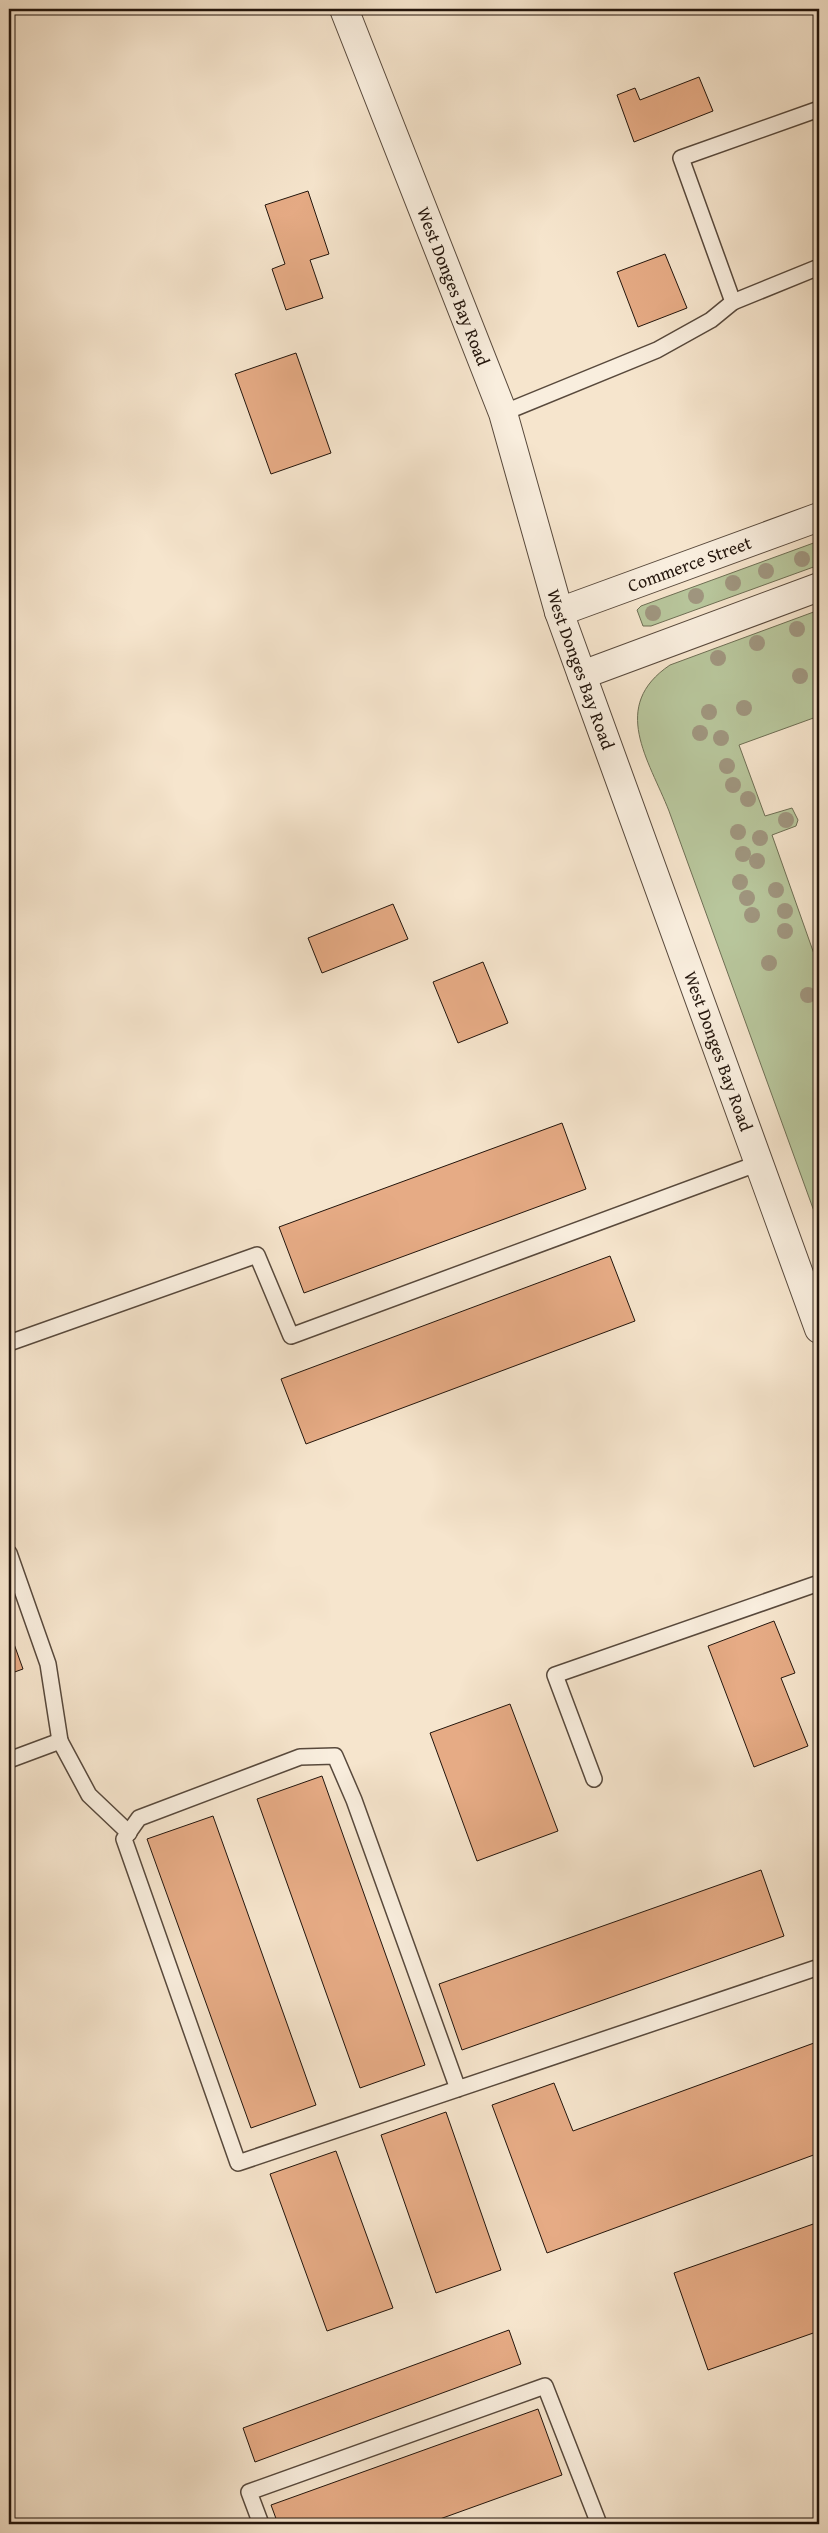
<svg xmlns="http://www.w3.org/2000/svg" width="828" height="2533" font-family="'Gentium Book Plus',serif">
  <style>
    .green { fill: #b8c69c; stroke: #6e6e54 }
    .building { fill: #e6ab85; stroke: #23150c }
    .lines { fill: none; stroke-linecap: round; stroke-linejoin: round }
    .service-casing { stroke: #58493c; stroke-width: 18 }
    .minor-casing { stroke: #58493c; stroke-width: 30 }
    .tertiary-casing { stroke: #58493c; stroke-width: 30 }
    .service { stroke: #f9eede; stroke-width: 15 }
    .minor { stroke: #f9eede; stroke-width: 28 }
    .tertiary { stroke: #f9eede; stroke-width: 28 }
    .tree { fill: #9f957e }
    .labels { text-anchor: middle; stroke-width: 4.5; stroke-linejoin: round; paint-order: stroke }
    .street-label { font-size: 18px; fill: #23150c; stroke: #f9eede }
  </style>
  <rect width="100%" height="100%" fill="#f6e5cd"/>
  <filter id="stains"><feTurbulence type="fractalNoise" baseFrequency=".004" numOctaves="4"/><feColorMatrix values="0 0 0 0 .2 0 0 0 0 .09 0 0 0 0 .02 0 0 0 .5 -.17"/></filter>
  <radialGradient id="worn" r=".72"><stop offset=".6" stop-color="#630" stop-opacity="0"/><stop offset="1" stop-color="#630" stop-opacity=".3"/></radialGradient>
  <g class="green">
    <path d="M819 541V565L651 626H643L637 610 641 606Z"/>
    <path d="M819 610V716L739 745 765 816 792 808 798 820 796 826 772 835 819 968V1225L669 811C649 760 609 706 670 665Z"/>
  </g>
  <g class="building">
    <path d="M699 77 713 111 634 142 617 95 635 88 640 100Z"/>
    <path d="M308 191 329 254 310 260 323 298 286 310 272 269 285 264 265 205Z"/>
    <path d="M665 254 687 308 638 327 617 272Z"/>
    <path d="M296 353 331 453 271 474 235 374Z"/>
    <path d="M393 904 408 939 322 973 308 938Z"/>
    <path d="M483 962 508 1023 458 1043 433 982Z"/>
    <path d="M562 1123 586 1189 304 1293 279 1227Z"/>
    <path d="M610 1256 635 1321 306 1444 281 1379Z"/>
    <path d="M774 1621 795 1673 781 1678 808 1746 754 1767 708 1646Z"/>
    <path d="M9 1630 23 1669 9 1674Z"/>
    <path d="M510 1704 558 1831 477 1861 430 1733Z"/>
    <path d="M322 1776 425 2065 360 2088 257 1799Z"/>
    <path d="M213 1816 316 2105 251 2128 147 1839Z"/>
    <path d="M761 1870 784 1936 462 2050 439 1984Z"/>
    <path d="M814 2043 819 2056V2153L547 2253 492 2105 554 2083 573 2131Z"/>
    <path d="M446 2112 501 2270 436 2293 381 2135Z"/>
    <path d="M336 2151 393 2308 327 2331 270 2174Z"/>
    <path d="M819 2222V2331L708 2370 674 2273Z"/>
    <path d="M509 2330 521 2364 255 2462 243 2428Z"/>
    <path d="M538 2409 562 2475 426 2524H278L271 2505Z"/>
  </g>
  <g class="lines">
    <defs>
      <g id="service">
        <path d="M733 302 681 158 819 109"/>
        <path d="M503 413 657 350 711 320 733 302 819 267"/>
        <path d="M9 1343 257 1255 291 1336 759 1163"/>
        <path d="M9 1553 48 1664 60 1741"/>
        <path d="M9 1760 60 1741 89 1795 129 1833"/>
        <path d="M594 1779 555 1675 819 1583"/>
        <path d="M458 2089 354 1800 335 1756 300 1757 139 1818 124 1839 238 2163 819 1967"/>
        <path d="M261 2524 249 2492 545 2386 599 2524"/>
      </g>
      <g id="minor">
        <path id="s1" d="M559 612 819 517"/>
        <path d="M582 675 819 587"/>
      </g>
      <g id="tertiary">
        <path id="s2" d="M344 9 503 413 559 612 819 1329"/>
      </g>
    </defs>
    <use href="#service" class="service-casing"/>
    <use href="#minor" class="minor-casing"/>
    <use href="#tertiary" class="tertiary-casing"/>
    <use href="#service" class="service"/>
    <use href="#minor" class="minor"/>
    <use href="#tertiary" class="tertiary"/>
  </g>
  <g class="tree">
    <circle cx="802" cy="559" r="8"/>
    <circle cx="766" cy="571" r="8"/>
    <circle cx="733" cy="583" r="8"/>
    <circle cx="696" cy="596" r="8"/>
    <circle cx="653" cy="613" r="8"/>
    <circle cx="797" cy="629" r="8"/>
    <circle cx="757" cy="643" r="8"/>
    <circle cx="718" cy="658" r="8"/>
    <circle cx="800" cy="676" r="8"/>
    <circle cx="744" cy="708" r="8"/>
    <circle cx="709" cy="712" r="8"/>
    <circle cx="700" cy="733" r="8"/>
    <circle cx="721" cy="738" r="8"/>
    <circle cx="727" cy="766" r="8"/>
    <circle cx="733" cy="785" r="8"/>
    <circle cx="748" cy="799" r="8"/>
    <circle cx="786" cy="820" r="8"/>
    <circle cx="738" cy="832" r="8"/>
    <circle cx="760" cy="838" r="8"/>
    <circle cx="743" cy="854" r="8"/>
    <circle cx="757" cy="861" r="8"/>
    <circle cx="740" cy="882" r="8"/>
    <circle cx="776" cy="890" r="8"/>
    <circle cx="747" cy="898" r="8"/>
    <circle cx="785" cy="911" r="8"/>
    <circle cx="752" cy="915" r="8"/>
    <circle cx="785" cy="931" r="8"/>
    <circle cx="769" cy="963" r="8"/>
    <circle cx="808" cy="995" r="8"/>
  </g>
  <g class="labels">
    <g class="street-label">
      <text dy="6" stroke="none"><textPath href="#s2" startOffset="298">West Donges Bay Road</textPath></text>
      <text dy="6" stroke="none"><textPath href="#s1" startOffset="139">Commerce Street</textPath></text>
      <text dy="6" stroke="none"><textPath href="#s2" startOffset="702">West Donges Bay Road</textPath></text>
      <text dy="6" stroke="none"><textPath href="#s2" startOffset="1108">West Donges Bay Road</textPath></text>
    </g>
  </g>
  <rect width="828" height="2533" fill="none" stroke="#f6e5cd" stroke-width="30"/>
  <rect x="10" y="10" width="808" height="2513" fill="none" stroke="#23150c" stroke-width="2.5"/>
  <rect x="15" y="15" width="798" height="2503" fill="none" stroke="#23150c"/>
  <rect width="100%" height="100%" filter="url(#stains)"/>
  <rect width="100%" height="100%" fill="url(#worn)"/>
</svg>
